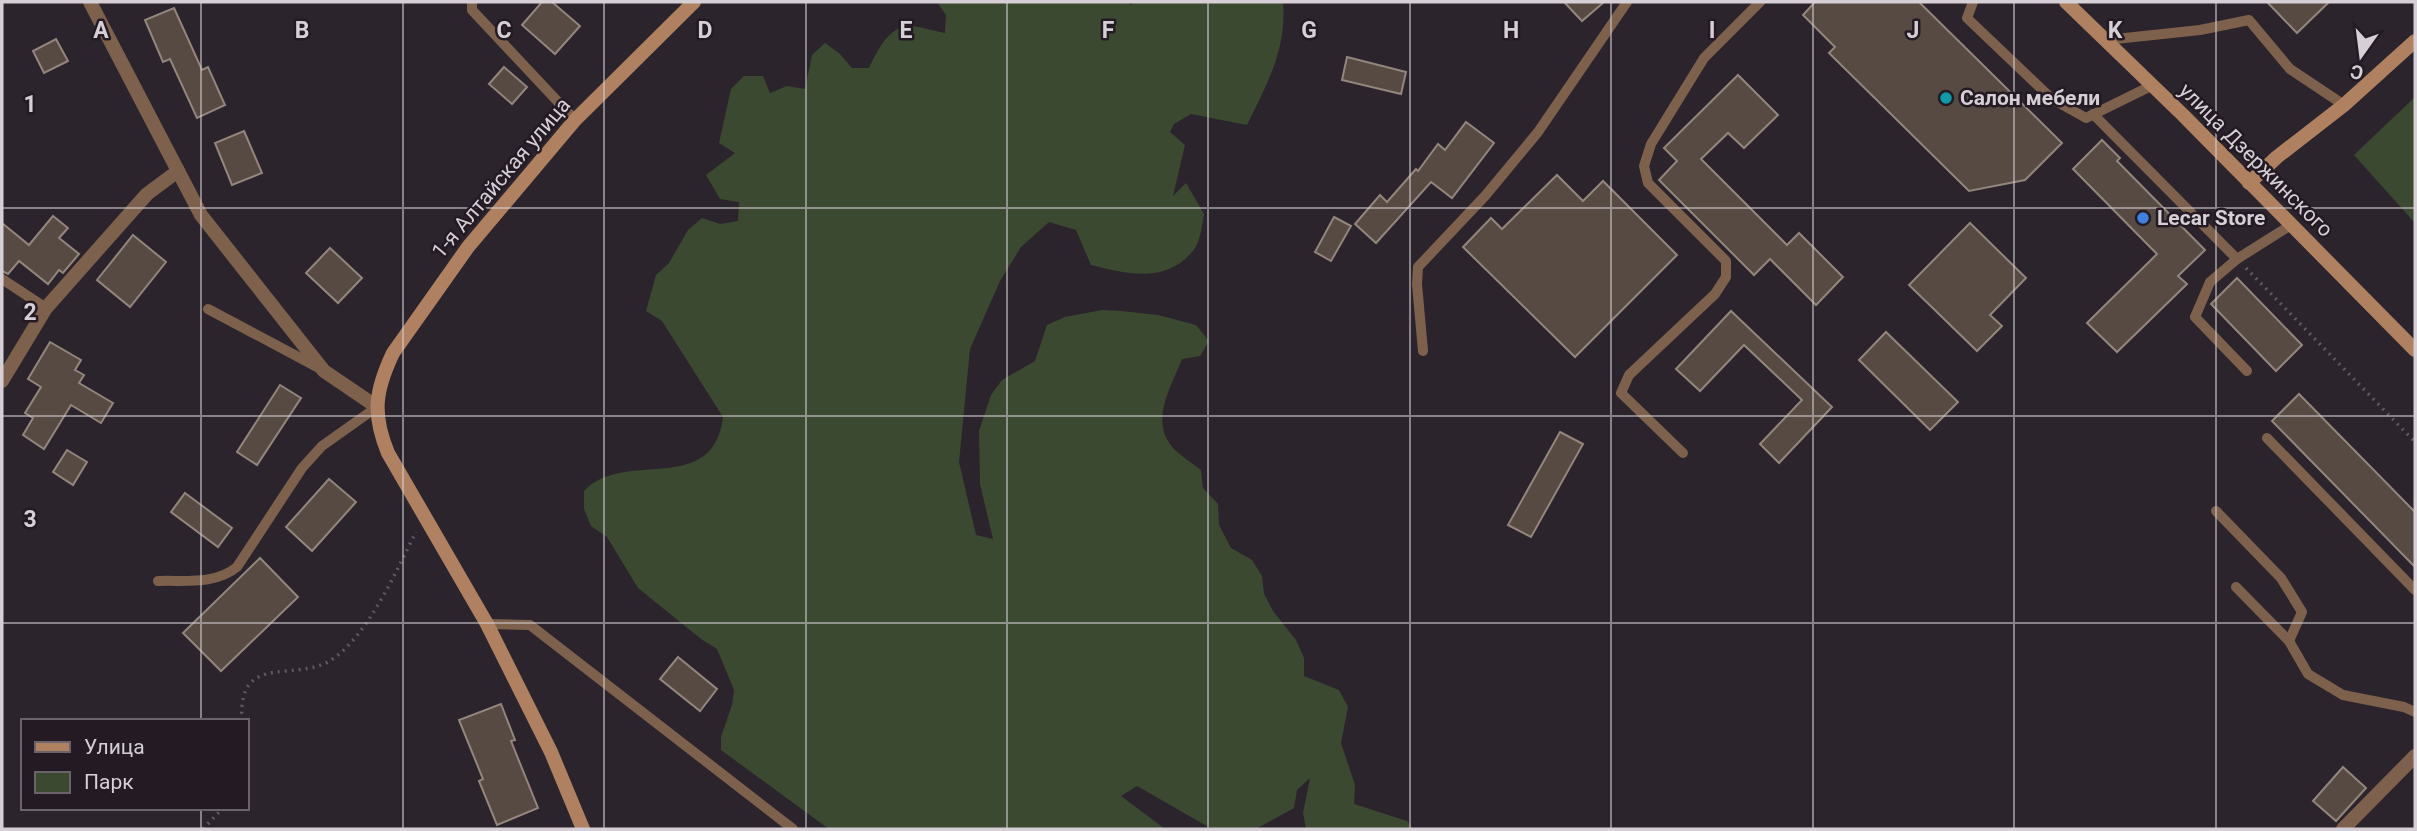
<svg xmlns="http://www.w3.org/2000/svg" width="2417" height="831" font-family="Roboto,sans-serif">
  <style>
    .green { fill: #3b4931 }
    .building { fill: #564a42; stroke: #93867d; stroke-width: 2 }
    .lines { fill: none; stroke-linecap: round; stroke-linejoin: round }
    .path { stroke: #5f5860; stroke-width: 3.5; stroke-dasharray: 2 5; stroke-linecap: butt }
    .lane { stroke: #7e614c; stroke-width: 10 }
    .street { stroke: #7e614c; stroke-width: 14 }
    .secondary { stroke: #af8160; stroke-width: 14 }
    .grid { fill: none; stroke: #d6d0d6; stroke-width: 2; stroke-opacity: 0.55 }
    .culture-dot { fill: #0f9aa8; stroke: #231a23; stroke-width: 2.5 }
    .shop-dot { fill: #3f7fe0; stroke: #231a23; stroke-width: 2.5 }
    .labels { text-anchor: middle; stroke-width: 5; stroke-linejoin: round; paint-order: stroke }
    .poi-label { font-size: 21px; font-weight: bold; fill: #d6d0d6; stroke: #231a23; text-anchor: start }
    .street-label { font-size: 21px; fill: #d6d0d6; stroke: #231a23 }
    .grid-label { font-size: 23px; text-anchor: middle; font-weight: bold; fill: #d6d0d6; stroke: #231a23; stroke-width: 5; stroke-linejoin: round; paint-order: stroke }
  </style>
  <rect width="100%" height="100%" fill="#2c242d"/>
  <g class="green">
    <path d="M937 2H1128L1131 5 1132 2H1283C1287 49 1267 84 1247 125L1191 114 1174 124 1170 132 1185 145 1173 196 1186 183 1204 214C1202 225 1200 243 1193 251 1165 284 1128 274 1091 265L1076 230 1049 222 1021 247 1000 281 970 349 959 462 976 535 993 539 980 484 979 431 991 395 1002 380 1035 361 1047 325 1065 317 1102 310 1121 311 1158 315 1196 325 1209 341 1200 356 1182 359C1172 385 1151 418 1170 444 1177 454 1191 462 1201 470L1203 488 1218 504 1219 525 1231 548 1252 560 1262 576 1264 594 1273 611 1296 640 1304 658V676L1339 690 1348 707 1341 743 1355 785 1354 804 1407 821 1413 829H1306L1303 813 1310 778 1297 790 1294 808 1256 829H1212L1137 786 1121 796 1165 829H829L721 750V737L732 705 734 690 717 649 701 639 638 588 607 537 591 526 584 509V491C624 448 713 498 723 417L662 321 646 311 656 275 669 263 688 230 702 218 720 224 738 221 739 202 720 199 706 175 735 153 719 143 731 89 744 76H763L770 93 787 86 805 89 812 55 825 43 840 54 852 68H869C877 51 889 25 911 26 922 27 935 31 945 33L946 15Z"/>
    <path d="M2415 97V223L2354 155Z"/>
  </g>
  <g class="building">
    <path d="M542 2H552L580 26 555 54 522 25Z"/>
    <path d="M1564 2H1604L1582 21Z"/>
    <path d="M1815 2H1919L2062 143 2025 180 1969 191 1829 53 1835 47 1803 15Z"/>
    <path d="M2267 2H2329L2297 33Z"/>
    <path d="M174 8 202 70 208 67 225 105 197 118 170 59 163 62 145 20Z"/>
    <path d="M56 39 68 61 44 73 33 51Z"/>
    <path d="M1347 57 1406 72 1401 94 1342 80Z"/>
    <path d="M504 67 527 87 512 104 489 84Z"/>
    <path d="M1738 75 1778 115 1744 148 1728 133 1701 159 1787 245 1799 233 1843 277 1816 305 1770 259 1754 275 1659 180 1677 161 1664 148Z"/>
    <path d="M1466 122 1494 143 1452 198 1431 182 1376 243 1355 224 1380 195 1387 202 1416 169 1418 171 1438 144 1445 150Z"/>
    <path d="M244 131 262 173 232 185 215 143Z"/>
    <path d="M2102 140 2120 158 2117 161 2205 250 2178 276 2187 284 2117 352 2087 323 2157 254 2073 169Z"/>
    <path d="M1557 175 1583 201 1603 181 1677 255 1575 357 1463 247 1491 218 1502 229Z"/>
    <path d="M53 216 68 228 59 238 79 254 63 273 59 270 48 284 19 261 8 274 2 271V223L29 245Z"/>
    <path d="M1334 217 1351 226 1331 261 1315 252Z"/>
    <path d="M1970 223 2026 278 1990 315 2002 326 1977 351 1909 285Z"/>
    <path d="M133 235 166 262 130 307 97 280Z"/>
    <path d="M330 248 362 278 338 303 306 273Z"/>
    <path d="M2237 278 2302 345 2276 371 2211 304Z"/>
    <path d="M1731 311 1832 407 1779 463 1760 444 1802 400 1744 345 1700 391 1676 369Z"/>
    <path d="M1886 332 1958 402 1930 430 1859 360Z"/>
    <path d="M50 342 81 360 75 370 84 375 79 383 113 403 101 423 71 405 44 449 23 435 33 418 25 413 41 387 28 379Z"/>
    <path d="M280 385 301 398 257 465 237 452Z"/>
    <path d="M2299 394 2415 512V567L2272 421Z"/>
    <path d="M1560 432 1583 444 1531 537 1508 525Z"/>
    <path d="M67 450 87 462 73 485 53 472Z"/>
    <path d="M329 479 356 502 312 551 286 527Z"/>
    <path d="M185 493 232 528 218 547 171 512Z"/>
    <path d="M260 558 298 597 221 671 183 633Z"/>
    <path d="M678 657 717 689 700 711 660 679Z"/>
    <path d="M501 704 515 740 511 741 538 808 497 825 479 781 483 779 459 720Z"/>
    <path d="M2343 767 2366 788 2336 821 2313 801Z"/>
  </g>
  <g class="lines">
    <g class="path">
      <path d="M2246 268 2415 442"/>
      <path d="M242 721C237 649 298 685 334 658 370 632 396 571 416 532"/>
      <path d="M203 829 223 808"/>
    </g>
    <g class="lane">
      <path d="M472 2V10L575 120"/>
      <path d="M1973 2 1967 18 2052 99 2086 118 2153 85"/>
      <path d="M2106 40 2200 30 2249 20 2290 69 2344 105"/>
      <path d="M2093 114 2237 259 2291 225"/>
      <path d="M2237 259 2210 282 2195 317 2247 371"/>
      <path d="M2 279 46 308"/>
      <path d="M208 309 319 368"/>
      <path d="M1423 351 1417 284 1418 267 1485 196 1538 132 1627 2"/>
      <path d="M2267 438 2415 590"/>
      <path d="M1683 453 1621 393 1629 375 1715 294 1726 277V261L1648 183 1644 166 1651 144 1704 58 1760 2"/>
      <path d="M2216 511 2281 578 2302 612 2289 641"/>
      <path d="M158 581C185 580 215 585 237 567L302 468 322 446 377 407"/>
      <path d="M2236 587 2289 641 2308 674 2343 695 2404 707 2415 712"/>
      <path d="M487 624 530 625 793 829"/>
    </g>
    <g class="street">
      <path d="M90 2 201 215 324 371 377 407"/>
      <path d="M2 381 46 308 147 194 178 171"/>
      <path d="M2343 829 2415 756"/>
    </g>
    <g class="secondary">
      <path d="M2066 2 2183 115 2415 350"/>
      <path d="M2249 183 2277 157 2344 105 2415 41"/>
      <path d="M583 829 551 752 487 624 388 453C372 414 375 391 393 353L468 247 575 120 694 2"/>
    </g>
  </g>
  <path class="grid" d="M201 2V721M403 2V829M604 2V829M806 2V829M1007 2V829M1208 2V829M1410 2V829M1611 2V829M1813 2V829M2014 2V829M2216 2V829M2 208H2415M2 416H2415M2 623H2415M201 808V829"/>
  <circle class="culture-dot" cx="1946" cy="98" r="7"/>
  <circle class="shop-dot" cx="2143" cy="218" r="7"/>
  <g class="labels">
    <g class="poi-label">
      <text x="1960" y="105">Салон мебели</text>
      <text x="2157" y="225">Lecar Store</text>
    </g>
    <g class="street-label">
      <text transform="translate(2256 160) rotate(45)" y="7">улица Дзержинского</text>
      <text transform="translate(501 178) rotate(-50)" y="7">1-я Алтайская улица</text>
    </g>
  </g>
  <g class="grid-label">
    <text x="101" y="38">A</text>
    <text x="302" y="38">B</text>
    <text x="504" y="38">C</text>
    <text x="705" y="38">D</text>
    <text x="906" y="38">E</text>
    <text x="1108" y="38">F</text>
    <text x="1309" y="38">G</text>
    <text x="1511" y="38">H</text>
    <text x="1712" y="38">I</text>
    <text x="1913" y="38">J</text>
    <text x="2115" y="38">K</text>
    <text x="30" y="112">1</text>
    <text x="30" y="320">2</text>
    <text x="30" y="527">3</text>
  </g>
  <rect width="2417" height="831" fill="none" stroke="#d6d0d6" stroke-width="7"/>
  <rect x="21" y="719" width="228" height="91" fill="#231a23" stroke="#6b636b" stroke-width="2"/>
  <rect x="35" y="742" width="35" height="10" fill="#af8160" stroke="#6b636b" stroke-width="2"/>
  <text x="84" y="754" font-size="21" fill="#d6d0d6">Улица</text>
  <rect x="35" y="772" width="35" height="21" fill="#3b4931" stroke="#6b636b" stroke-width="2"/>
  <text x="84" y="789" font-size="21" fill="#d6d0d6">Парк</text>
  <g transform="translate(2361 56) rotate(194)" stroke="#231a23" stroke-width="5" paint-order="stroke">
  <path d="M0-5L12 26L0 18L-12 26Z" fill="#d6d0d6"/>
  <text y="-10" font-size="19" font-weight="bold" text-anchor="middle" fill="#d6d0d6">С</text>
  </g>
</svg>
